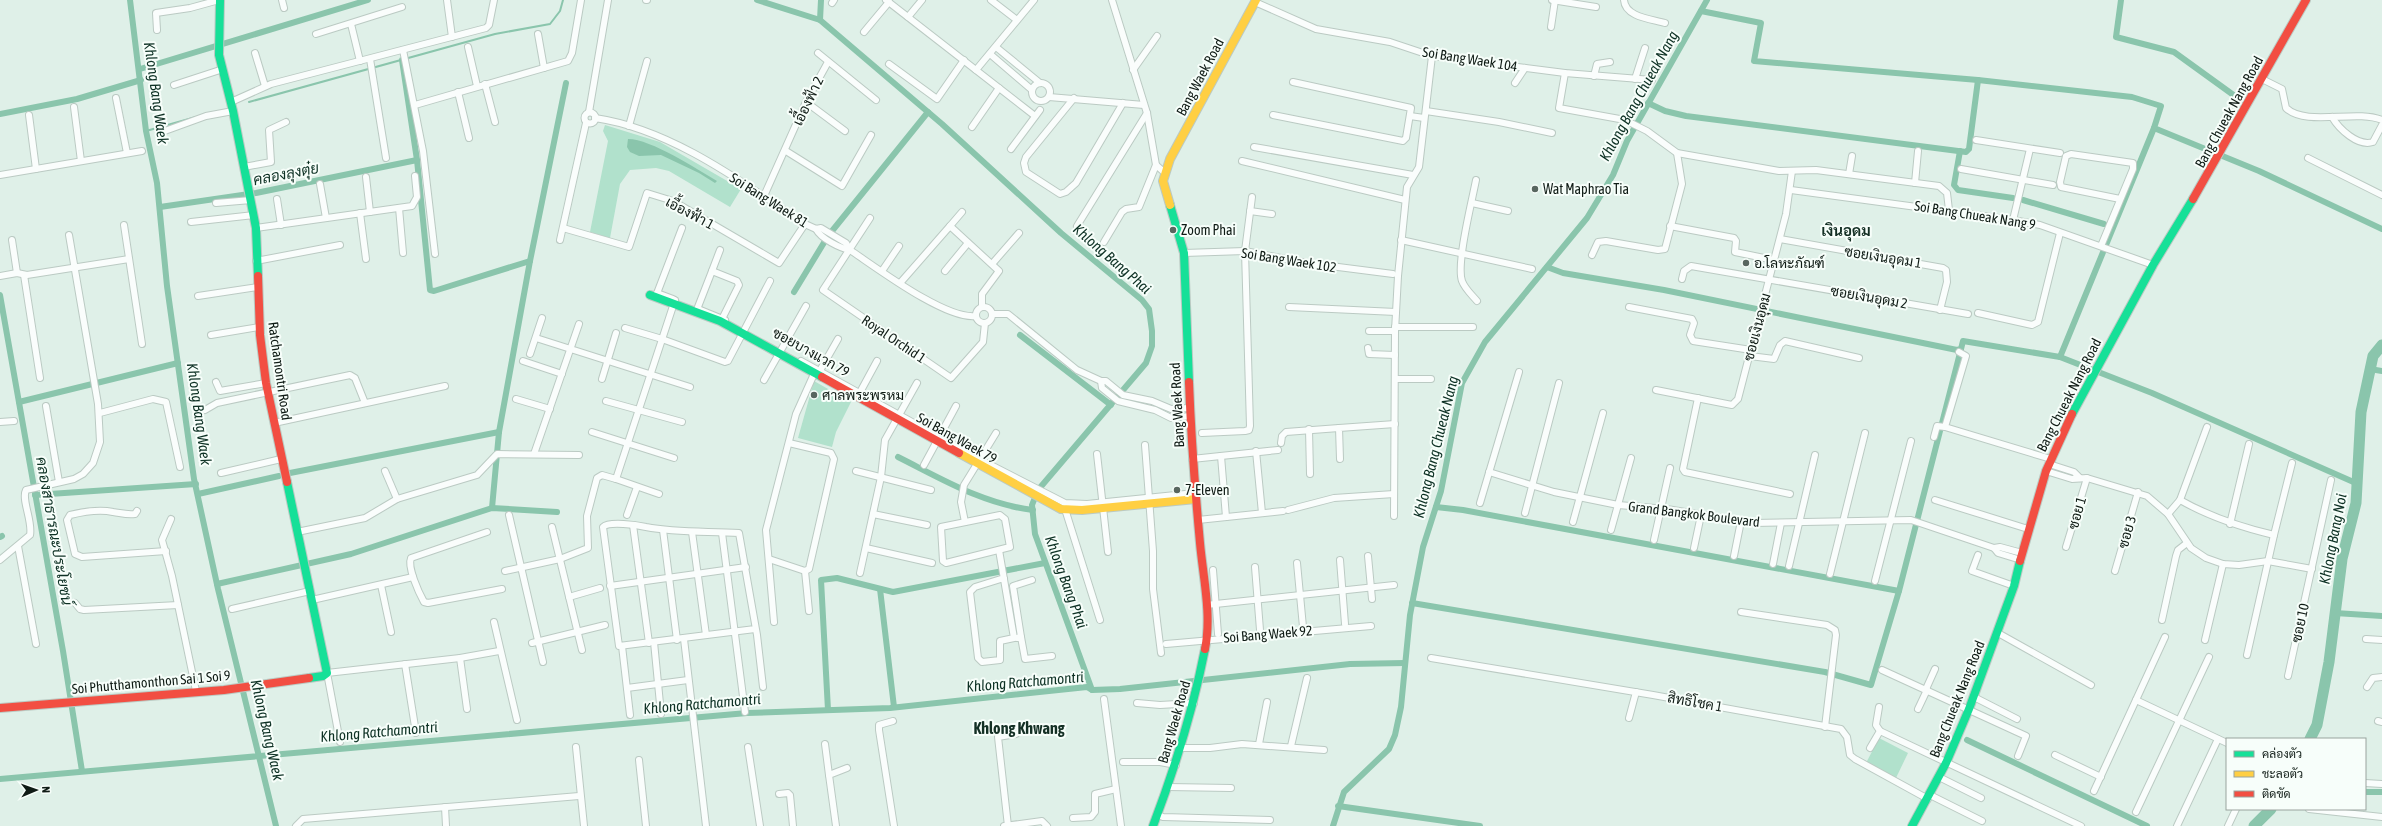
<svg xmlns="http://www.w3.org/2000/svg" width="2382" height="826" font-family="'Asap Condensed',Sarabun,sans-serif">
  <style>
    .green { fill: #b1e1cc }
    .water { fill: #8ac5ac }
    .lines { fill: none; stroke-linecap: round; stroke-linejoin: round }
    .stream { stroke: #8ac5ac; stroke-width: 2 }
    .canal { stroke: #8ac5ac; stroke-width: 6 }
    .river { stroke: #8ac5ac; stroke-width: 11 }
    .street-casing { stroke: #bbcac3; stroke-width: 8 }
    .fast-casing { stroke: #bbcac3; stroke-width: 10 }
    .slow-casing { stroke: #bbcac3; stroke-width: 10 }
    .jam-casing { stroke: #bbcac3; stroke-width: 10 }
    .street { stroke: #fafdfc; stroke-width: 6 }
    .fast { stroke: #16e098; stroke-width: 8 }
    .slow { stroke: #ffcf43; stroke-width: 8 }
    .jam { stroke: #f24e42; stroke-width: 8 }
    .poi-dot { fill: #58665f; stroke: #f7fefa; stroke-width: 1.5 }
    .labels { text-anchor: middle; stroke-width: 4; stroke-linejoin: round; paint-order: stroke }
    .street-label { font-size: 14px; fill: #0f1b15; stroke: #f7fefa }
    .poi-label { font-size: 14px; fill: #0f1b15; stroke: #f7fefa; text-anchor: start }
    .water-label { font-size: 15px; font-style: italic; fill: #0d3124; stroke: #f7fefa }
    .neighbourhood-label { font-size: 15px; font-weight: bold; fill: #143025; stroke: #f7fefa }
    .quarter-label { font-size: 16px; font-weight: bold; fill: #143025; stroke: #f7fefa }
  </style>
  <rect width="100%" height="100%" fill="#dff0e8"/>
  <g class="green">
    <path d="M605 125 660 142 741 189 730 207 669 171 656 168 630 170 620 184 610 238 590 232 608 141 603 131Z"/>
    <path d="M814 381 851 402 836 432 832 447 798 438Z"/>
    <path d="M1879 738 1908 753 1895 780 1865 765Z"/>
  </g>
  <path class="water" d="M628 139C651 139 697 169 717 181L715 183 699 173 661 155 639 156 630 152 627 147Z"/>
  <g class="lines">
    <g class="stream">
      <path d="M249 102 495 34 550 24 560 11 563 0"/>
      <path d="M146 131 196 117"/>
    </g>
    <g class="canal">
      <path d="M130 0 146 131 157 183 167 286 194 479 218 589 276 826"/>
      <path d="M757 0 820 20"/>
      <path d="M821 0 820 20 942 124 1061 233 1142 300 1149 309 1152 331V346L1146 363 1038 490 1032 505 1035 534 1092 690"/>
      <path d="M2121 0 2116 37 2174 52 2239 99"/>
      <path d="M1701 11 1761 23 1754 61 1978 80 2132 97 2161 106 2154 128 2259 171 2382 229"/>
      <path d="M402 60 417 160 430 290 434 291 530 261"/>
      <path d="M140 69 368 0"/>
      <path d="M1648 103 1665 111 1686 116 1966 152 1969 149 1978 80"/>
      <path d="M0 114 77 99 141 80"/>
      <path d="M1960 151 1954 185 1958 190 2013 198"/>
      <path d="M2023 200 2104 224"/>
      <path d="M160 207 256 193 417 160"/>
      <path d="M1547 267 1563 273 1664 290 1957 350 1961 349 1963 341 2060 357 2152 393 2358 484"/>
      <path d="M794 292 828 236 928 112"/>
      <path d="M0 295 63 651 82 771"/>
      <path d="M1020 335 1111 405"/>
      <path d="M2060 357 2154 128"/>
      <path d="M2370 369 2382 371"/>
      <path d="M19 402 178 363"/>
      <path d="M898 457C942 479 983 504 1033 510"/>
      <path d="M290 473 499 432"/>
      <path d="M198 494 279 476"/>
      <path d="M35 495 196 484"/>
      <path d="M1436 507 1463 510 1899 591"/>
      <path d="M492 508 499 432 530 261 566 83"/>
      <path d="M0 537 2 536"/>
      <path d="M217 584 351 554 492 508 557 512"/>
      <path d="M880 589 894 707"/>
      <path d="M1412 603 1825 672 1871 685 1899 591 1961 349"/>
      <path d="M2335 613 2382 616"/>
      <path d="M828 710 821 580 837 578 893 592 1045 563"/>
      <path d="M1967 740 2147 826"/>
      <path d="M0 779 747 713 890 708 1087 687 1092 690 1120 689 1350 664 1405 663"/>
      <path d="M2365 792H2382"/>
      <path d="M1338 806 1480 826"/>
      <path d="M1333 826 1344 792 1389 749 1395 735 1401 707 1410 615 1423 547 1441 491 1462 383 1485 342 1587 218 1613 175 1627 141 1707 0"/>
    </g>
    <g class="river">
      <path d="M2310 739 2317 725 2329 662 2342 559 2356 503 2361 412 2373 356 2382 345"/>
      <path d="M2254 826 2271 809"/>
    </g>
    <defs>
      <g id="street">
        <path d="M282 0 284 8"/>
        <path d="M447 0 452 37"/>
        <path d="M646 0H647"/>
        <path d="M886 0 1035 116"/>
        <path d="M991 0 1017 20"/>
        <path d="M1112 0 1147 113 1156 165 1165 173"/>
        <path d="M1552 0 1596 7"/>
        <path d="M1624 0C1625 17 1651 19 1665 23"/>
        <path d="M1255 2 1316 29 1390 42 1432 56 1565 73 1652 80"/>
        <path d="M832 3 834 0"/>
        <path d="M908 17 922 0"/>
        <path d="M351 24 360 61"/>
        <path d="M1551 27 1555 0"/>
        <path d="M157 30 156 13 190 8 219 0"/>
        <path d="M864 32 889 2"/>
        <path d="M316 34 402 7"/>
        <path d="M538 34 544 68"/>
        <path d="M468 47 477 86"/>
        <path d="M996 47 1040 83"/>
        <path d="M403 50 423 151 435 254"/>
        <path d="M255 53 265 86"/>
        <path d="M818 53 876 100"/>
        <path d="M990 54 1032 90"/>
        <path d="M370 59 386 158"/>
        <path d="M889 64 937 99 964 60"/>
        <path d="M976 70 1034 0"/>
        <path d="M1133 70 1157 36"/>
        <path d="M1565 73 1559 108 1625 120 1647 131 1677 153 1779 171 1816 170 1939 186 1947 193 1949 210"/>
        <path d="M1594 76 1597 64 1610 62"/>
        <path d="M1635 79 1645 48"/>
        <path d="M2262 79 2282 89 2286 108C2306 127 2356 109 2382 120"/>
        <circle cx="1041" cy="92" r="9"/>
        <path d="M1515 83 1525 68"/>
        <path d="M485 84 495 122"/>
        <path d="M174 85 223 69"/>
        <path d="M458 92 469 138"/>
        <path d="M1049 97 1144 105"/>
        <path d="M116 98 127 153"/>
        <path d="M1074 98 1026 157 1024 163 1026 172 1060 194 1066 192 1076 183 1123 103"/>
        <path d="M231 102 271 84 486 28 489 25 494 0"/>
        <path d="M806 102 845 131"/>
        <path d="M415 105 568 61 572 53 581 0"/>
        <path d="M74 107 81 161"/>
        <path d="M1426 111 1499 122 1552 133"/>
        <path d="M589 112 608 0"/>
        <circle cx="590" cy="118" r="5.5"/>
        <path d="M29 115 36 169"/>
        <path d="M1273 115 1403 141 1406 138 1411 108 1293 82"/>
        <path d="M1410 116 1424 118"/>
        <path d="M2332 117C2339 129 2358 147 2373 142L2382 125"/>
        <path d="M595 118C671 129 742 182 805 224L816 229 821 228 846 243 850 250C877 268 946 320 976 316"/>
        <path d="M629 126 647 61"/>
        <path d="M972 127 999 88"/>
        <path d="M162 132 206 116 233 111"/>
        <path d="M1976 140 2060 153"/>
        <path d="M1254 147 1413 175"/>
        <path d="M1011 149 1040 110"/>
        <path d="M786 151 842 186 871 135"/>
        <path d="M2308 158 2382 195"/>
        <path d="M1242 161 1405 200"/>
        <path d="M244 167 271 162 269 130 286 122"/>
        <path d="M1961 169 2053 185"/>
        <path d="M1849 174 1852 156"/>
        <path d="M0 175 142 151"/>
        <path d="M366 177 370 212"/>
        <path d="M1476 180C1472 201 1456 264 1462 281 1465 289 1472 295 1477 301"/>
        <path d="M1915 183 1918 151"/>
        <path d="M320 184 326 218"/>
        <path d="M1791 190 2013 220 2040 225 2153 265"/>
        <path d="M764 196 806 102 828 62"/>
        <path d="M277 199 281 225"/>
        <path d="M216 203 251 200"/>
        <path d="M1472 203 1508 211"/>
        <path d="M399 208 403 253"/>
        <path d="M1250 211 1272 214"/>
        <path d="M360 213 366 259"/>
        <path d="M870 218 823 290 951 378 983 342 985 323"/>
        <path d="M2013 220 2030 149"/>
        <path d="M191 222 254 215"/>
        <path d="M124 225 142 344"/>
        <path d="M950 226 962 212"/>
        <path d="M1077 226 1147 113"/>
        <path d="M1670 226 1734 238 1736 241 1735 252 1774 260"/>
        <path d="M256 228 412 206 417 197 415 176"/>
        <path d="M563 228 629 247 647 193 673 201 779 263 805 224"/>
        <path d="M816 229C821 239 840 248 850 250"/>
        <path d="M1780 239 1943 268 1946 270 1947 282 1940 310"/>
        <path d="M12 240 17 273"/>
        <path d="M560 240 586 123"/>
        <path d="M1401 240 1532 269"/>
        <path d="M1104 242 1122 212 1126 209 1139 207 1156 165"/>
        <path d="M2101 246 2133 169V163L2071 154 2066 156 2060 182 2061 187 2120 199"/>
        <path d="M1184 253 1245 251 1307 263 1393 274"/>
        <path d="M1592 255 1598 242 1606 241 1658 250 1665 249 1682 184 1677 153"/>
        <path d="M256 261 340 245"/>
        <path d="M992 264 1019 233"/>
        <path d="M712 271 720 250"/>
        <path d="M882 271 899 246"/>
        <path d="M945 271 968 243"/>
        <path d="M24 275 40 378"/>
        <path d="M0 276 17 273 27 275 129 259"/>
        <path d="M1682 279 1684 271 1691 266 1968 314"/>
        <path d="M901 282 950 226 999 271 982 294V307"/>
        <path d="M657 293 673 299"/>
        <path d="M198 296 258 287"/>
        <path d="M656 296 682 228"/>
        <circle cx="984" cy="315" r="8"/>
        <path d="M1289 307 1396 312"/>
        <path d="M1629 307 1692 319 1694 323 1690 335 1693 341 1751 350"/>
        <path d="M698 309 725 320"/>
        <path d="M696 312 712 271 737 281 739 285 721 321"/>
        <path d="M1978 313 2032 325 2038 322 2060 233"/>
        <path d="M993 314H1008L1077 370 1101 381H1106L1123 395 1152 401 1171 409 1189 408"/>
        <path d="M1395 327H1473"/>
        <path d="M625 328 662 339 725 362 728 361 770 281"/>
        <path d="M1369 331H1395"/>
        <path d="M211 335 259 327"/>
        <path d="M536 338 690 387"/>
        <path d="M1368 348 1369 354 1395 355"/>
        <path d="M1959 352 1966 356 1945 427 2051 459"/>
        <path d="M530 354 542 318"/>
        <path d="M1750 356 1774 359 1780 345 1785 341 1859 358"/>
        <path d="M523 361 562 374"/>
        <path d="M801 361 981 460 1065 503 1087 504 1195 493"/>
        <path d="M818 374 838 339"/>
        <path d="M602 379 616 333"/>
        <path d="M1395 379H1431"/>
        <path d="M764 380 806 306"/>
        <path d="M1101 381 1102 388 1118 401 1155 410 1171 418 1190 416"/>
        <path d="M216 382 220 391 266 383"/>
        <path d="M1656 390 1732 405 1738 399 1786 214 1792 171"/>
        <path d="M858 396 877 361"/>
        <path d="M1698 398 1683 469 1685 472 1790 494"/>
        <path d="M516 399 550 409"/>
        <path d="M606 401 682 422"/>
        <path d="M46 406 59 482"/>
        <path d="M205 410 217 403 350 375 355 378 365 403"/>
        <path d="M100 413 153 399 166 402 180 467"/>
        <path d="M0 422 14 421"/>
        <path d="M274 423 445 386"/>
        <path d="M1309 429 1310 474"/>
        <path d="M592 432 674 458"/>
        <path d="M1202 433 1245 431 1249 430 1250 426 1245 251 1252 197"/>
        <path d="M1934 437 1937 426 1945 427"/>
        <path d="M1281 443 1282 436 1286 432 1339 428"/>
        <path d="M1145 445 1153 551V589L1161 653"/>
        <path d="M1256 451 1262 513"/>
        <path d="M534 454 579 324"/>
        <path d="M1097 454 1108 552"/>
        <path d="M1221 456 1226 517"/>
        <path d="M1192 459 1278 450"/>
        <path d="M1340 459 1339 428 1395 424"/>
        <path d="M2049 464 2074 472 2080 478"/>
        <path d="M924 465 956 406"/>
        <path d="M385 471 397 499"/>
        <path d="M856 471 931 490"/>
        <path d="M2046 471 2072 479 2087 478 2147 496 2168 514 2191 548 2206 558 2223 564 2239 565 2268 561 2312 569"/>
        <path d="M1489 472 1554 492 1618 505 1667 509 1753 523 1911 520 1994 548"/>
        <path d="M221 473 281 459"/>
        <path d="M616 479 659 494"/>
        <path d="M1935 500 2028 529"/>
        <path d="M2180 500C2210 517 2240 527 2274 535"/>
        <path d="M1480 503 1519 372"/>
        <path d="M1065 509 1100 620"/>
        <path d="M1288 510 1334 498 1394 494"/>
        <path d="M137 511 135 514C126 515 121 513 113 512 100 509 82 512 70 515L67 520 75 554 82 557 166 551"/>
        <path d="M1525 513 1559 383"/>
        <path d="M873 514 927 525"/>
        <path d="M2168 514 2180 500 2207 427"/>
        <path d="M509 515 543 662"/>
        <path d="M627 515 637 487"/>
        <path d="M1000 515 1005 519 1010 547 946 563 943 561 941 527Z"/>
        <path d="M1394 516 1395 331 1398 276 1407 187 1419 167 1432 56"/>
        <path d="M171 519 162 540 172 576 196 691"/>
        <path d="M1198 520 1283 511"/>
        <path d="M965 522 961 502 964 485 996 433"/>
        <path d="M1573 522 1603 413"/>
        <path d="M2230 524 2249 444"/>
        <path d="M633 525 649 643"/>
        <path d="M552 527 582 650"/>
        <path d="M663 530 677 640"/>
        <path d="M1611 530 1631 458"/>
        <path d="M297 532 365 518 397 499 477 475 497 454 579 455"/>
        <path d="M487 532 411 558C407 567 419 593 424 602L428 603 502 589"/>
        <path d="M692 532 706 635"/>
        <path d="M722 533 745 712"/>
        <path d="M1654 540 1670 468"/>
        <path d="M18 546 36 644"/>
        <path d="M2066 547 2087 478"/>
        <path d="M866 548 932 563"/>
        <path d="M1694 548 1701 515"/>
        <path d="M999 550 1014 638 1000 641V660L982 662 978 658 970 592 975 587 1004 578"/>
        <path d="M1978 555 1972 571 2014 586"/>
        <path d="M1368 556 1372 599"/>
        <path d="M1734 556 1741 521"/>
        <path d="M769 559 805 571 809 569 834 459 831 453 789 443"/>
        <path d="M0 560 30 535C33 522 21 499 26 490L74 479 83 474 93 463 100 442 98 404 69 235"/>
        <path d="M1340 560 1345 624"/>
        <path d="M2021 560 1998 553 1994 548 2000 547 2022 553"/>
        <path d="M1297 563 1303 627"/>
        <path d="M1773 564 1781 523"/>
        <path d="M1789 566 1815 455"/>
        <path d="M1255 567 1260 630"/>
        <path d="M1213 570 1218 634"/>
        <path d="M505 571 560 559 588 548 587 516 597 478 602 475 616 479 675 300"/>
        <path d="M805 571 809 611"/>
        <path d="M2115 571 2138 492"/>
        <path d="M860 573 881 477 885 440 917 383"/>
        <path d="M1830 574 1865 433"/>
        <path d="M1875 581 1911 441"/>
        <path d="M381 585 391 632"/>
        <path d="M610 586 746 567"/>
        <path d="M569 597 600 588"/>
        <path d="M312 600 413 577"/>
        <path d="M75 603 80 609 84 610 178 605"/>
        <path d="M1206 605 1394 585"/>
        <path d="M232 609 310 591"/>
        <path d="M1741 612 1827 625 1835 630 1836 635 1825 727"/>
        <path d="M2162 620 2176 556 2178 550 2187 543"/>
        <path d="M494 622 517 720"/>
        <path d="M774 622 766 530 796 414 814 374"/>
        <path d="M755 629 619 646 603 527C609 521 637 525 646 527 677 533 708 531 739 533L757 635 763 687"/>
        <path d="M1998 633 2091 685"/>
        <path d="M1021 637 1013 586 1032 580"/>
        <path d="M1017 638 1021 637 1025 659 1052 656"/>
        <path d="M684 639 706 826"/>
        <path d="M2366 639 2382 640"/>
        <path d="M2205 640 2223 564"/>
        <path d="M654 642 661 714"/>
        <path d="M532 643 605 625"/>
        <path d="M1166 644 1371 626"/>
        <path d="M622 646 630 715"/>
        <path d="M2247 655 2274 535 2292 463"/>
        <path d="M460 658 467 709"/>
        <path d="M1431 658 1653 695 1841 729 1847 737 1850 755 1855 759 1928 799"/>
        <path d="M405 664 416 733"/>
        <path d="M1882 670 2026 736 2018 756"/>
        <path d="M2288 676 2331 480"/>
        <path d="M2367 687 2373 678 2382 677"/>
        <path d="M627 688 688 680"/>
        <path d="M1926 689 1935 669"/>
        <path d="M1974 697 2017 719"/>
        <path d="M1104 699 1121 826"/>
        <path d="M2136 700 2227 743"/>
        <path d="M1137 703 1160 705 1194 703"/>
        <path d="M1918 709 1927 690"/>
        <path d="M1629 718 1636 692"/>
        <path d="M893 721 879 725V730L894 826"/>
        <path d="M2378 721 2382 722"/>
        <path d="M1880 731 2081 826"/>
        <path d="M340 742 327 673 460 658 499 651"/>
        <path d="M825 744 829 775"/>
        <path d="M1259 744 1267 702"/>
        <path d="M1291 746 1307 678"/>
        <path d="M576 747 584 826"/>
        <path d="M748 747 760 826"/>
        <path d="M1181 748H1210L1242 744 1324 750"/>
        <path d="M1870 748 1880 731 1876 725 1879 707"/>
        <path d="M2055 755 2101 777"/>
        <path d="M639 760 646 826"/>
        <path d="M1123 762H1160L1176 765"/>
        <path d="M1939 777 1981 798"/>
        <path d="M2365 783 2382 784"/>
        <path d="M1168 787 1231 788"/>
        <path d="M2094 791 2165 637"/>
        <path d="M779 794 788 793 790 795 793 826"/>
        <path d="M1930 795 1982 821"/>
        <path d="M445 807 446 826"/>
        <path d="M2309 809 2382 817"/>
        <path d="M2136 812 2209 657"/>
        <path d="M1158 815 1163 817 1270 820"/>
        <path d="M1073 818 1091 817 1095 812V794L1116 789"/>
        <path d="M296 826 303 819 579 796"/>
        <path d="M836 826 829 775 847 768"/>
        <path d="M1004 826 1042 821 1047 826"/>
        <path d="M1008 826 998 737 1016 734"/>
        <path d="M2177 826 2218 739"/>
        <path d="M2228 826 2236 809"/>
      </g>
      <g id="fast">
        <path d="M220 0 219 55 233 111 256 228 258 276"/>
        <path d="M1170 205 1184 253 1189 382"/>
        <path d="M650 295 720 321 822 377"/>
        <path d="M2072 414 2153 265 2193 199"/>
        <path d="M287 482 327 673 323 676 309 678"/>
        <path d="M1153 826C1175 768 1193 710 1205 649"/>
        <path d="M1912 826 1946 763 1969 709 2014 586 2020 561"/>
      </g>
      <g id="slow">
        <path d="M1170 205 1163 181 1170 159 1256 0"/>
        <path d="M959 453 1061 509 1082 510 1196 499"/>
      </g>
      <g id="jam">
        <path d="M2193 199 2306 0"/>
        <path d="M258 276 260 335 266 383 287 482"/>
        <path d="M822 377 959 453"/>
        <path d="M1189 382C1191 436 1195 489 1200 543 1203 577 1212 615 1205 649"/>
        <path d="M2020 561 2046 471 2072 414"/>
        <path d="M0 708 224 690 309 678"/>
      </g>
    </defs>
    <use href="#street" class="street-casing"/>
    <use href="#fast" class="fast-casing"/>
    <use href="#slow" class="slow-casing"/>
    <use href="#jam" class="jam-casing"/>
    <use href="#street" class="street"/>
    <use href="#fast" class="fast"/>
    <use href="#slow" class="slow"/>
    <use href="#jam" class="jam"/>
  </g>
  <g class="poi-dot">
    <circle cx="1535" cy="189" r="4"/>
    <circle cx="1173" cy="230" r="4"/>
    <circle cx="1746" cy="263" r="4"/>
    <circle cx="814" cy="395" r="4"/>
    <circle cx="1177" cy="490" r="4"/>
  </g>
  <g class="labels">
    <g class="street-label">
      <text transform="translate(1470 59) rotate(9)" y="5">Soi Bang Waek 104</text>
      <text transform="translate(1200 77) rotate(-62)" y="5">Bang Waek Road</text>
      <text transform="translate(808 101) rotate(-64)" y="5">เอื้องฟ้า 2</text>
      <text transform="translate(2229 112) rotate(-61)" y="5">Bang Chueak Nang Road</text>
      <text transform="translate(769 200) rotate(32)" y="5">Soi Bang Waek 81</text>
      <text transform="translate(690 213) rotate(28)" y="5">เอื้องฟ้า 1</text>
      <text transform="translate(1975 215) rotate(9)" y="5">Soi Bang Chueak Nang 9</text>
      <text transform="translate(1883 257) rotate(9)" y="5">ซอยเงินอุดม 1</text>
      <text transform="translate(1289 260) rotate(9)" y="5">Soi Bang Waek 102</text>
      <text transform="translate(1869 297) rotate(10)" y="5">ซอยเงินอุดม 2</text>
      <text transform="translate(1757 327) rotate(-75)" y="5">ซอยเงินอุดม</text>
      <text transform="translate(894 339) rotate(34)" y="5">Royal Orchid 1</text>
      <text transform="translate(811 352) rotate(29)" y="5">ซอยบางแวก 79</text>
      <text transform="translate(280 371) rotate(82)" y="5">Ratchamontri Road</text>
      <text transform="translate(2069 395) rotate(-63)" y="5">Bang Chueak Nang Road</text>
      <text transform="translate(1177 405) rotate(-93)" y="5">Bang Waek Road</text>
      <text transform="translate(957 438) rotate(29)" y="5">Soi Bang Waek 79</text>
      <text transform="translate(2077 513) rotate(-74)" y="5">ซอย 1</text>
      <text transform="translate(1694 514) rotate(7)" y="5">Grand Bangkok Boulevard</text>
      <text transform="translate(2127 532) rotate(-74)" y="5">ซอย 3</text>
      <text transform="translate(2300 623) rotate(-78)" y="5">ซอย 10</text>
      <text transform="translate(1268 634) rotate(-5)" y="5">Soi Bang Waek 92</text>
      <text transform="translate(151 682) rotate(-5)" y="5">Soi Phutthamonthon Sai 1 Soi 9</text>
      <text transform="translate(1957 699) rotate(-68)" y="5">Bang Chueak Nang Road</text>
      <text transform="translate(1695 702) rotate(10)" y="5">สิทธิโชค 1</text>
      <text transform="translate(1174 722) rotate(-74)" y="5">Bang Waek Road</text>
    </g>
    <g class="poi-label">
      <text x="1543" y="194">Wat Maphrao Tia</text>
      <text x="1181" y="235">Zoom Phai</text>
      <text x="1754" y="268">อ.โลหะภัณฑ์</text>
      <text x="822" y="400">ศาลพระพรหม</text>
      <text x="1185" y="495">7-Eleven</text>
    </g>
    <g class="water-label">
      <text transform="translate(156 93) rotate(82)" y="5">Khlong Bang Waek</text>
      <text transform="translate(1639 96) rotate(-61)" y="5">Khlong Bang Chueak Nang</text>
      <text transform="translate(286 174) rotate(-11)" y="5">คลองลุงตุ๋ย</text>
      <text transform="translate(1112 259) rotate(41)" y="5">Khlong Bang Phai</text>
      <text transform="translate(199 414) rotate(82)" y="5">Khlong Bang Waek</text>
      <text transform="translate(1436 447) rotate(-76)" y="5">Khlong Bang Chueak Nang</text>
      <text transform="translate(54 531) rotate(80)" y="5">คลองสาธารณะประโยชน์</text>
      <text transform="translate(2333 539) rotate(-79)" y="5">Khlong Bang Noi</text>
      <text transform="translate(1066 582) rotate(70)" y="5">Khlong Bang Phai</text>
      <text transform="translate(1025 682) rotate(-5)" y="5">Khlong Ratchamontri</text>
      <text transform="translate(702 704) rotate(-5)" y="5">Khlong Ratchamontri</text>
      <text transform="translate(267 730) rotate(77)" y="5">Khlong Bang Waek</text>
      <text transform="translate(379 732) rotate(-5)" y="5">Khlong Ratchamontri</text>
    </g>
    <g class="neighbourhood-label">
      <text x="1846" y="236">เงินอุดม</text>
    </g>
    <g class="quarter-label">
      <text x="1019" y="734">Khlong Khwang</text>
    </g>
  </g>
  <rect x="2226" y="738" width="140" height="72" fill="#f7fefa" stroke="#9aa39e"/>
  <rect x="2234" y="751" width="20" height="6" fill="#16e098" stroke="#9aa39e"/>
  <text x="2262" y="758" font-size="12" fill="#0f1b15">คล่องตัว</text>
  <rect x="2234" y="771" width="20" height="6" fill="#ffcf43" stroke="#9aa39e"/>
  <text x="2262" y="778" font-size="12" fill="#0f1b15">ชะลอตัว</text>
  <rect x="2234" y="791" width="20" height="6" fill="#f24e42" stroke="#9aa39e"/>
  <text x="2262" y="798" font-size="12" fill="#0f1b15">ติดขัด</text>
  <g transform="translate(36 790) rotate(88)" stroke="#f7fefa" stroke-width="3" paint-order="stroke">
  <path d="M0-3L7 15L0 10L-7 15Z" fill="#0f1b15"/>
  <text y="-6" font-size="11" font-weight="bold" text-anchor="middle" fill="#0f1b15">N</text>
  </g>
</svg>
